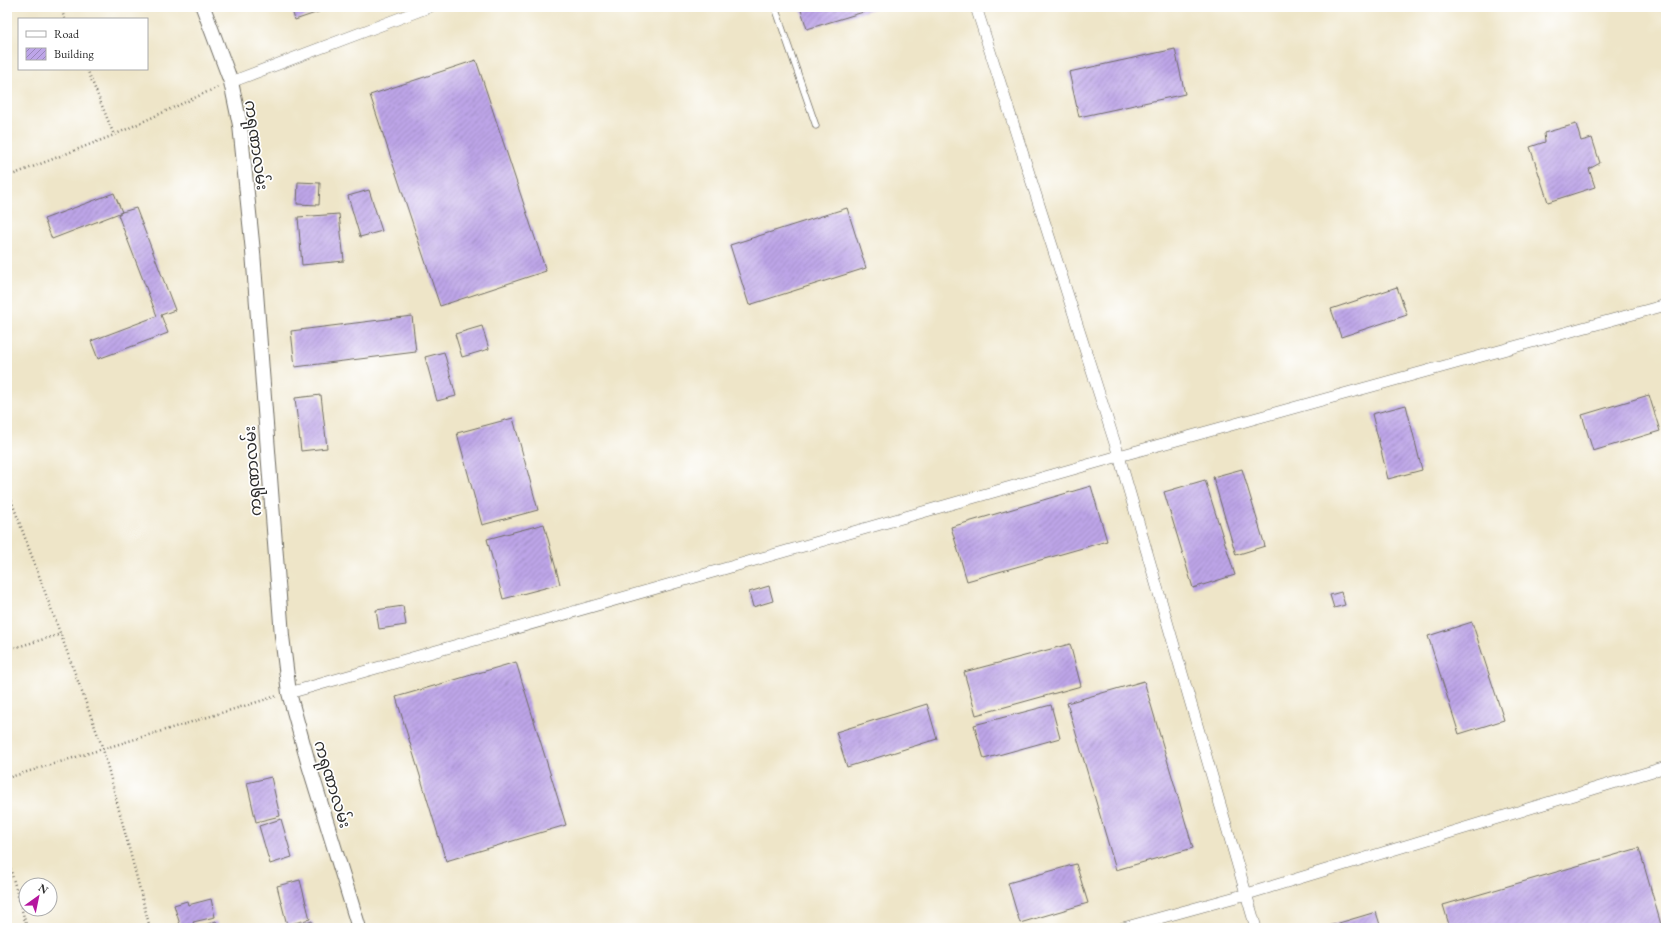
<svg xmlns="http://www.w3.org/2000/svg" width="1673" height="935" font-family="'EB Garamond','Noto Sans Myanmar',serif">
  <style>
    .building { fill: url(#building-hatch) }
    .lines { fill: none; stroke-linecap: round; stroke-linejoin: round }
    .service-casing { stroke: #6f6c62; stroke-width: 7 }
    .minor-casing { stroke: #6f6c62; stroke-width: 12 }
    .tertiary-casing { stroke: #6f6c62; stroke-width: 16 }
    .path { stroke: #6f6c62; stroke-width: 2.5; stroke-dasharray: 1 3; stroke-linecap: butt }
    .service { stroke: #fff; stroke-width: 5.5 }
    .minor { stroke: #fff; stroke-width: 11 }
    .tertiary { stroke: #fff; stroke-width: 14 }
    .labels { text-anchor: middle; stroke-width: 3.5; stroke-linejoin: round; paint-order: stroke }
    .street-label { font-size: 16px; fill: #2b2b2b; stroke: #fff }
  </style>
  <defs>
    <pattern id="building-hatch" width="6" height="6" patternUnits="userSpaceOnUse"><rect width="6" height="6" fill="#bda5e8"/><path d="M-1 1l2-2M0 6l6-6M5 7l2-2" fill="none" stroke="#9a87bc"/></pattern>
  </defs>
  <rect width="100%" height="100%" fill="#fff"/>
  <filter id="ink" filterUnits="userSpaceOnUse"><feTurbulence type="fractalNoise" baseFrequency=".025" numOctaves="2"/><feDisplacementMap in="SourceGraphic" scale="8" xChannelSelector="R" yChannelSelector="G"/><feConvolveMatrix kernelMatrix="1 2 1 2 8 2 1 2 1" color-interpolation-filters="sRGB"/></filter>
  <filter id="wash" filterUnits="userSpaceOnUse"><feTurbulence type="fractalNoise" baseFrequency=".012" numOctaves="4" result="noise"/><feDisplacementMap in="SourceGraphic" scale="16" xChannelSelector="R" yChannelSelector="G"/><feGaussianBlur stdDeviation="0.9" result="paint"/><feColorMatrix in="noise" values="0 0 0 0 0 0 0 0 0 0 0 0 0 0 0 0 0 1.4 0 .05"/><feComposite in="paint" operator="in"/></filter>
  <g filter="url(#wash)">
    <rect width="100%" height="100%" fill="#eee5c8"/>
    <g id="blocks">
      <g class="building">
        <path d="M291 7H333L295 20Z"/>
        <path d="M800 7H880L807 29Z"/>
        <path d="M1175 49 1185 94 1079 117 1069 72Z"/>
        <path d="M476 60 546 271 440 306 370 95Z"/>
        <path d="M1576 124 1581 141 1592 138 1600 163 1589 169 1595 187 1548 202 1530 147 1545 142 1544 133Z"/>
        <path d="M298 182 320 183 319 205 297 204Z"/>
        <path d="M369 190 382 231 360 237 348 196Z"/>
        <path d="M114 193 122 212 136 208 175 310 161 315 168 333 98 359 91 341 157 316 118 215 122 212 52 239 44 219Z"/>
        <path d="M847 208 866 268 749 305 730 245Z"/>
        <path d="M339 214 344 261 302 265 298 217Z"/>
        <path d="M1397 287 1407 315 1341 337 1331 309Z"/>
        <path d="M412 316 416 352 295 367 291 331Z"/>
        <path d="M482 326 489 349 462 357 455 334Z"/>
        <path d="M444 352 456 396 437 401 425 357Z"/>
        <path d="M321 395 327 448 301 451 295 398Z"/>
        <path d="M1649 395 1660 431 1593 451 1582 415Z"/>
        <path d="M1406 405 1422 470 1388 479 1372 414Z"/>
        <path d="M513 418 538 510 482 525 457 433Z"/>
        <path d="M1242 469 1265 546 1236 555 1213 477Z"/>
        <path d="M1205 480 1235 575 1193 588 1164 492Z"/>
        <path d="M1091 486 1107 541 967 581 951 527Z"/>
        <path d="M544 524 560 584 503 599 487 539Z"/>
        <path d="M769 586 773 601 753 607 749 592Z"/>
        <path d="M1341 592 1345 605 1334 608 1330 595Z"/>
        <path d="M403 606 406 625 379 629 376 610Z"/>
        <path d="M1472 622 1504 720 1459 734 1428 636Z"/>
        <path d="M1070 644 1081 686 976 715 964 672Z"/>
        <path d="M516 662 566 825 446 861 396 697Z"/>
        <path d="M1144 681 1193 848 1116 870 1067 703Z"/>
        <path d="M927 704 937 739 847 767 836 732Z"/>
        <path d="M1051 705 1060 738 984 759 974 725Z"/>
        <path d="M271 777 280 816 256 822 247 783Z"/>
        <path d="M281 819 292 857 270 864 259 826Z"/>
        <path d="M1639 848 1662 928H1450L1443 905Z"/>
        <path d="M1076 864 1088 903 1020 923 1008 883Z"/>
        <path d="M300 880 310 919 287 925 277 886Z"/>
        <path d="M211 899 215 917 193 922 195 928H181L174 905 187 901 188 905Z"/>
        <path d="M1376 912 1381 928H1322Z"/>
        <path d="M216 921 218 928H197Z"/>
        <path d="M312 921 314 928H293Z"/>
      </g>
    </g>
  </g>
  <g filter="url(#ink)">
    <use href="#blocks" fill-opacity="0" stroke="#6f6c62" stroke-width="1"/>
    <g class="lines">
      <defs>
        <path id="service" d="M775 7 816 126"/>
        <g id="minor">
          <path d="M976 7 1119 456 1256 928"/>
          <path d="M231 82 429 7"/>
          <path d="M289 693 1119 456 1666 305"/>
          <path d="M1123 928 1247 894 1666 767"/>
        </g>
        <path id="tertiary" d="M203 7 231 82 240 125 253 252 282 636 289 693 308 762 359 928"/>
      </defs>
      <use href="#service" class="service-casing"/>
      <use href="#minor" class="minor-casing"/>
      <use href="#tertiary" class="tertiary-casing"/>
      <g class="path">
        <path d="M60 7 65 19"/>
        <path d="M87 69 114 135"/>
        <path d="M7 177 114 135 218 87"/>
        <path d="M7 489 103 749 150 928"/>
        <path d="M7 650 61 634"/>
        <path d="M7 778 277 696"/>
        <path d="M7 857 27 928"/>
      </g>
      <use href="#service" class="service"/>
      <use href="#minor" class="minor"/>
      <use href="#tertiary" class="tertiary"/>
    </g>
  </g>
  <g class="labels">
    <g class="street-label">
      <text transform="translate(257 145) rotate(82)" y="6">ကရုဏာလမ်း</text>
      <text transform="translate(252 471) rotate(-94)" y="6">ကရုဏာလမ်း</text>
      <text transform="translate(333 784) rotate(73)" y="6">ကရုဏာလမ်း</text>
    </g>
  </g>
  <rect width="1673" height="935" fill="none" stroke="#fff" stroke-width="24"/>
  <rect x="18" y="18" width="130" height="52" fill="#ffffff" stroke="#aaaaaa"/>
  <rect x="26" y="31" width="20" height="6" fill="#ffffff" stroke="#aaaaaa"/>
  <text x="54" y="38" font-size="12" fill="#2b2b2b">Road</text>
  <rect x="26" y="48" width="20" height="12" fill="url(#building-hatch)" stroke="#aaaaaa"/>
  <text x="54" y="58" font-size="12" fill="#2b2b2b">Building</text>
  <g transform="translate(38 897) rotate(33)"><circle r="19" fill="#ffffff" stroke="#aaaaaa"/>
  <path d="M0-3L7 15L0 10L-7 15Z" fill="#b5179e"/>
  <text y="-6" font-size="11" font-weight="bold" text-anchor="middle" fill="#2b2b2b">N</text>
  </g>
</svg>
